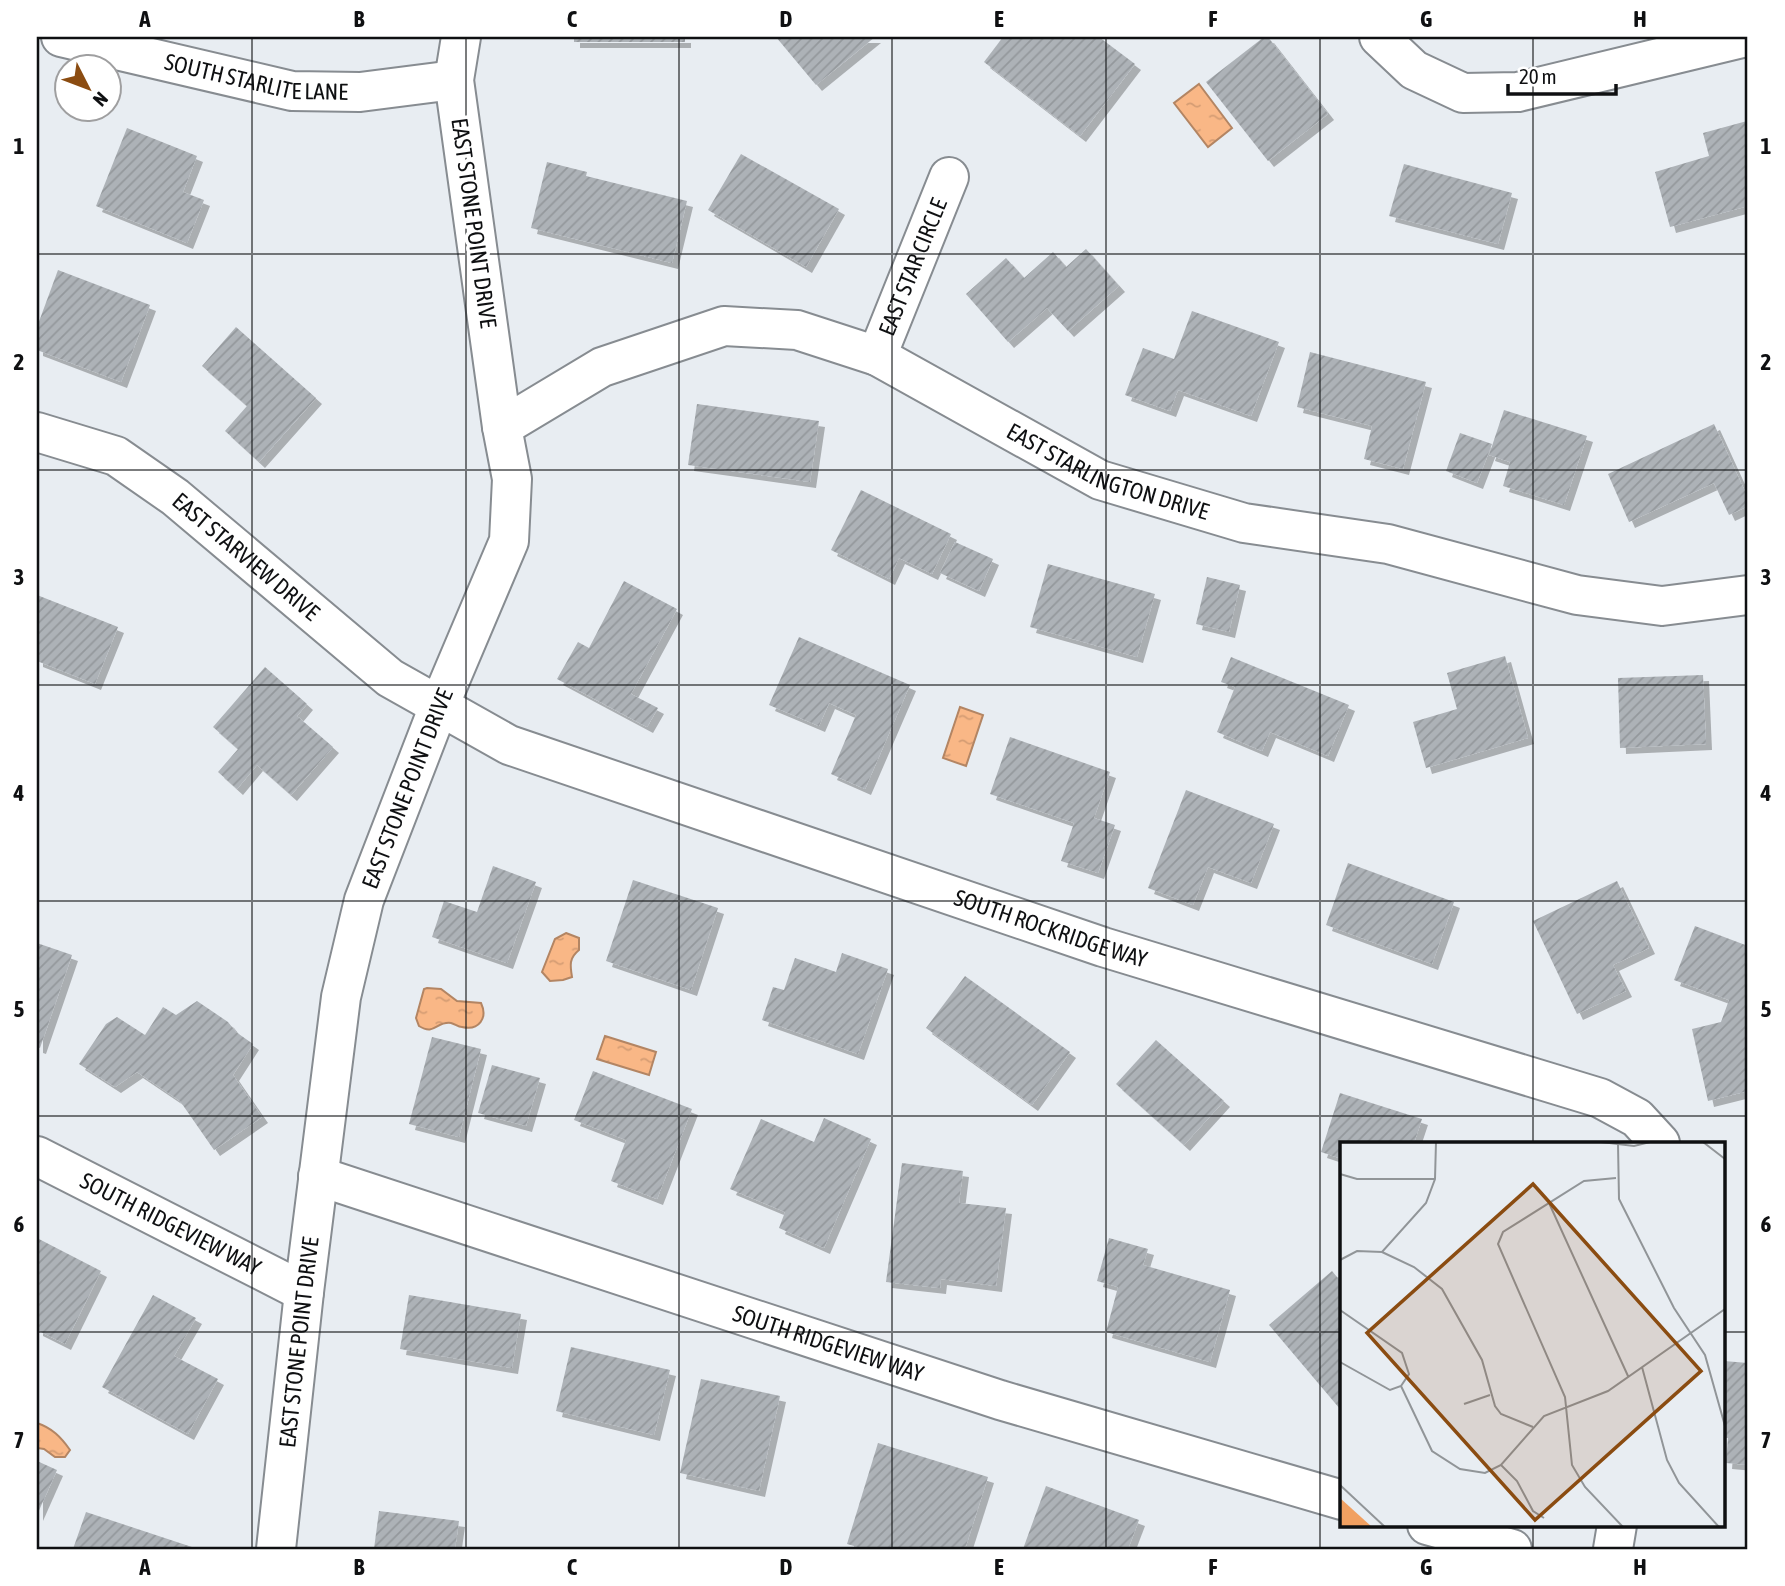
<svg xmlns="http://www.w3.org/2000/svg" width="1785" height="1586" font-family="'Asap Condensed',sans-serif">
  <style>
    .water { fill: url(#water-ripples); stroke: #b38563; stroke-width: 2 }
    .building { fill: url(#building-hatch); filter: url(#shadow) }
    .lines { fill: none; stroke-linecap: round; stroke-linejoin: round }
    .street-casing { stroke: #878c91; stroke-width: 42 }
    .street { stroke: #fff; stroke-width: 38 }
    .grid { fill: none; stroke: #0f1012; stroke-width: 2; stroke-opacity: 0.55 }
    .labels { text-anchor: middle; stroke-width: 7; stroke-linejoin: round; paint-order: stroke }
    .street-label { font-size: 23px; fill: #0f1012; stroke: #fff }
    .inset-road { fill: none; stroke: #919598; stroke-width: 2 }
    .view { fill: #8b4c11; fill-opacity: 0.15; stroke: #8b4c11; stroke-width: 3.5 }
    .inset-edge { fill: none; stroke: #0f1012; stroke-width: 3.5 }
    .neatline { fill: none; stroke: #0f1012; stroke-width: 2.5 }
    .grid-label { font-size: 23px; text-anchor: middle; font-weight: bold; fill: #0f1012 }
  </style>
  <defs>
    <pattern id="water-ripples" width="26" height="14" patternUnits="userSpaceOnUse" patternTransform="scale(1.75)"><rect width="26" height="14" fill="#f9b786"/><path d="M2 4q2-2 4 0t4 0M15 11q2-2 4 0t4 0" fill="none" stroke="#d49c73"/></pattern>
    <pattern id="building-hatch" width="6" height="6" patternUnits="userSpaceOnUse" patternTransform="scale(1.75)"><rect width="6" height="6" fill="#adb2b7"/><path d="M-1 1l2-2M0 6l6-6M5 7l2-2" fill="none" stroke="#94989c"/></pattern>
    <filter id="shadow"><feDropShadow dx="6" dy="6" stdDeviation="0" flood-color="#0004"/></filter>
  </defs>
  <rect width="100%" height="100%" fill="#e8edf2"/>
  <g class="water">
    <path d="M1199 84 1232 128 1208 147 1174 103Z"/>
    <path d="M960 707 983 715 966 766 943 758Z"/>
    <path d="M566 933 579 938V950C569 958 570 965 572 977L563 980 550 981 542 972 555 939Z"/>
    <path d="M427 988 441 989 457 1001 481 1003C488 1018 479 1031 462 1027 458 1027 455 1024 451 1023 436 1021 435 1036 419 1026L416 1018 424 989Z"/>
    <path d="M605 1036 656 1052 649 1075 597 1059Z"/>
    <path d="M37 1423C52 1428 61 1437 70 1450L65 1457H55L44 1449 37 1448Z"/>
  </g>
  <g class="building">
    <rect x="574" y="37" width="111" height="5"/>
    <path d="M776 37H875L816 85Z"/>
    <path d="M1003 37H1099L1135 64 1080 136 984 62Z"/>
    <path d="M1264 37H1268L1328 114 1268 161 1206 82Z"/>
    <path d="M1747 121 1748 206 1670 227 1655 172 1709 156 1703 133Z"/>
    <path d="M127 128 197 156 183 192 204 200 187 243 96 206Z"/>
    <path d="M741 154 839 209 806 267 708 210Z"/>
    <path d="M547 162 587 172 586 176 687 201 672 263 531 228Z"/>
    <path d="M1404 164 1512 193 1498 244 1389 216Z"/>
    <path d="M1086 249 1119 286 1068 331 1047 308 1008 342 966 294 1006 258 1024 278 1053 252 1066 267Z"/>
    <path d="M58 270 150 305 121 382 37 350V327Z"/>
    <path d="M1192 311 1279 342 1251 416 1178 390 1170 411 1125 395 1143 348 1174 359Z"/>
    <path d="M236 327 316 398 259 462 225 431 247 406 202 366Z"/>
    <path d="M1310 352 1426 382 1403 469 1364 459 1372 426 1297 407Z"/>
    <path d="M697 404 819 421 810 482 688 465Z"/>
    <path d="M1504 410 1587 436 1564 505 1503 486 1510 462 1489 455Z"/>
    <path d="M1714 424 1748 498V506L1729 515 1714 483 1629 522 1608 474Z"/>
    <path d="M1460 433 1492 444 1477 483 1446 471Z"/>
    <path d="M861 490 951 534 932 574 899 558 889 579 831 550Z"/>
    <path d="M955 542 993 559 979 591 940 573Z"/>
    <path d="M1048 564 1155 594 1137 657 1030 627Z"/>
    <path d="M1207 577 1240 585 1229 632 1196 624Z"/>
    <path d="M624 581 677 609 631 694 658 708 647 727 557 679 578 642 589 648Z"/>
    <path d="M37 595 118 627 95 684 37 661Z"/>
    <path d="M799 637 910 685 865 789 831 774 856 715 829 703 819 726 769 705Z"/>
    <path d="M1505 656 1528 738 1426 768 1413 722 1457 709 1447 673Z"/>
    <path d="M1231 657 1349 705 1328 756 1270 732 1262 751 1217 732 1235 687 1221 682Z"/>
    <path d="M265 667 307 704 297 716 333 747 291 795 257 765 237 789 218 772 238 749 213 727Z"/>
    <path d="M1703 675 1706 744 1620 748 1618 678Z"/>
    <path d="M1010 737 1110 772 1094 818 1115 825 1098 873 1061 861 1074 823 990 794Z"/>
    <path d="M1186 790 1274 824 1251 883 1208 867 1193 905 1148 888Z"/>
    <path d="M1348 863 1454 902 1432 964 1326 925Z"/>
    <path d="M493 866 536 882 507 963 432 937 444 901 477 912Z"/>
    <path d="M633 880 718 908 691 990 606 961Z"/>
    <path d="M1617 881 1649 948 1613 965 1626 991 1577 1014 1533 921Z"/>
    <path d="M1695 926 1748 946V1091L1708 1101 1692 1029 1721 1022 1729 1000 1674 980Z"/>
    <path d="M37 943 72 955 40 1048 37 1047Z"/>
    <path d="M842 953 888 969 858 1054 762 1020 773 987 784 990 795 958 836 972Z"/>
    <path d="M965 976 1070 1052 1032 1105 926 1028Z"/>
    <path d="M197 1001 228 1022 236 1032 253 1044 233 1075 262 1117 214 1150 180 1101 137 1072 115 1087 79 1064 106 1024 117 1017 145 1035 163 1007 176 1015Z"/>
    <path d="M432 1037 481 1049 459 1137 409 1124Z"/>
    <path d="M1156 1040 1224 1101 1184 1145 1116 1084Z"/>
    <path d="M492 1065 540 1078 526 1126 478 1113Z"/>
    <path d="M593 1071 692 1109 657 1199 611 1181 626 1140 574 1120Z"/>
    <path d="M1340 1093 1422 1119 1414 1143H1342V1159L1321 1152Z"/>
    <path d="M824 1118 871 1139 824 1248 779 1228 785 1212 730 1189 761 1119 814 1142Z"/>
    <path d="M902 1163 963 1171 959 1203 1006 1208 996 1286 941 1279 940 1288 886 1282Z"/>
    <path d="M37 1238 101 1271 65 1344 37 1330Z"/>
    <path d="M1109 1238 1148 1249 1143 1265 1230 1290 1210 1362 1106 1332 1118 1287 1097 1281Z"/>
    <path d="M1332 1271 1342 1283V1407L1340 1409 1269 1325Z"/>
    <path d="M153 1295 196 1318 174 1356 218 1379 188 1434 102 1387Z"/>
    <path d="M409 1295 521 1314 512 1368 400 1349Z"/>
    <path d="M571 1347 670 1370 654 1435 556 1411Z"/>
    <path d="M1724 1361 1748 1363V1465L1726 1463 1728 1438H1724Z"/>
    <path d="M701 1379 780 1396 759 1491 680 1473Z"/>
    <path d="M878 1443 988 1477 965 1549H865L847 1544Z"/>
    <path d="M37 1461 57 1470 37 1515Z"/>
    <path d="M1046 1486 1139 1520 1128 1549H1023Z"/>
    <path d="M379 1511 459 1521 455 1549H374Z"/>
    <path d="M86 1512 198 1549H73Z"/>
  </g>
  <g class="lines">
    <defs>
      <g id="street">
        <path id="s1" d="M61 37 292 91 360 92 454 80"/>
        <path d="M1379 37 1414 70 1463 93 1518 92 1746 37"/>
        <path id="s2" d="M877 356 949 177"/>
        <path id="s3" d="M502 427 602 367 724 326 797 330 877 356 1100 480 1244 523 1388 544 1577 595 1662 606 1748 595"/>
        <path id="s4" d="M37 432 116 456 175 497 390 678 509 745 1103 947 1600 1098 1637 1118 1660 1143"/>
        <path id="s5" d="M37 1156 304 1292"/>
        <path id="s6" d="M318 1176 1000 1400 1342 1500"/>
        <path d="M1427 1525 1512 1549"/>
        <path id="s7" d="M276 1549 304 1292 341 997 364 900 439 706 509 541 512 479 502 427 454 80 461 37"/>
        <path d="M1613 1549 1617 1525"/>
      </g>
    </defs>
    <use href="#street" class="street-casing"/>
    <use href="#street" class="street"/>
  </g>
  <path class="grid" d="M252 37V1549M466 37V1549M679 37V1549M892 37V1549M1106 37V1549M1320 37V1549M1533 37V1143M37 254H1748M37 470H1748M37 685H1748M37 901H1748M37 1116H1748M37 1332H1342M1724 1332H1748M1533 1525V1549"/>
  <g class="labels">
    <g class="street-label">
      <text dy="8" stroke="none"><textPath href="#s1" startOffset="200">SOUTH STARLITE LANE</textPath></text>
      <text transform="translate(474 223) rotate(82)" y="8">EAST STONE POINT DRIVE</text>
      <text dy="8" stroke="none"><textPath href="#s2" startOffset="96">EAST STAR CIRCLE</textPath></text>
      <text dy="8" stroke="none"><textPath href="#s3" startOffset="662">EAST STARLINGTON DRIVE</textPath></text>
      <text dy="8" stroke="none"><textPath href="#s4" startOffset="247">EAST STARVIEW DRIVE</textPath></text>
      <text dy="8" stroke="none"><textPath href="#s7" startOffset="775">EAST STONE POINT DRIVE</textPath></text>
      <text dy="8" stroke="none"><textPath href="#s4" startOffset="1144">SOUTH ROCKRIDGE WAY</textPath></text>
      <text dy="8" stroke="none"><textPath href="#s5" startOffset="150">SOUTH RIDGEVIEW WAY</textPath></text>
      <text dy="8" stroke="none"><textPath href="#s7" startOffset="208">EAST STONE POINT DRIVE</textPath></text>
      <text dy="8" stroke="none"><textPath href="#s6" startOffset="537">SOUTH RIDGEVIEW WAY</textPath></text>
    </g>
  </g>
  <g transform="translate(1340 1142)">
    <rect width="385" height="385" fill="#e8edf2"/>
    <path d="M0 356 32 385H0Z" fill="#f1a061"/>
    <path class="inset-road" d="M261 0 294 4 310 0M363 0 385 17M278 2 279 57 334 166 365 213 385 284M0 32 17 37H95M276 36 244 39 163 90 158 102 225 255 232 323 245 345 283 385M209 61 288 234M42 110 74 125 102 147 142 218 155 264 161 272 193 285M0 118 17 109 42 110 86 61 95 37 96 0M0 168 62 211 69 232 61 244 50 248 0 220M302 225 327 318 339 341 379 385M61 244 92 309 120 327 145 331 161 323 204 274 268 249 385 167M124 262 150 253M161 323 177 339 193 369 204 376M0 343 45 385"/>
    <path class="view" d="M193 42 361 229 195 378 27 191Z"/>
    <rect width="385" height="385" class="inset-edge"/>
  </g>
  <rect width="1785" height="1586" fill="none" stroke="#ffffff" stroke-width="77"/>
  <g transform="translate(88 88) rotate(132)"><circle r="33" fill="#ffffff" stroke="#9f9fa0" stroke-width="2"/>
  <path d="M0-5L12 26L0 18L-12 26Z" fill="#8b4c11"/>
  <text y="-10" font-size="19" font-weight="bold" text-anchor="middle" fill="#0f1012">N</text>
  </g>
  <path d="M1508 84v10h108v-10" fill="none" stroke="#0f1012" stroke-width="3.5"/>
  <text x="1519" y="84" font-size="21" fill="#0f1012" stroke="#ffffff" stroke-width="5" paint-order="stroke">20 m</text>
  <rect x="38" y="38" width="1708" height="1510" class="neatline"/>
  <g class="grid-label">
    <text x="145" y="27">A</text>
    <text x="359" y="27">B</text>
    <text x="572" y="27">C</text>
    <text x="786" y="27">D</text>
    <text x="999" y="27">E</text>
    <text x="1213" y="27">F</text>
    <text x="1426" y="27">G</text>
    <text x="1640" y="27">H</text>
    <text x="19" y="154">1</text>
    <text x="1766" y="154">1</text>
    <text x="19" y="370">2</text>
    <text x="1766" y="370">2</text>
    <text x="19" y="585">3</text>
    <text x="1766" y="585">3</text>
    <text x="19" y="801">4</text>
    <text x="1766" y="801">4</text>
    <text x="19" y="1017">5</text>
    <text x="1766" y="1017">5</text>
    <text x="19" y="1232">6</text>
    <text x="1766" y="1232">6</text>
    <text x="19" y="1448">7</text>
    <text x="1766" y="1448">7</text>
    <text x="145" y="1575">A</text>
    <text x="359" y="1575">B</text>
    <text x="572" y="1575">C</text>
    <text x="786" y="1575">D</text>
    <text x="999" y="1575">E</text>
    <text x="1213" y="1575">F</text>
    <text x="1426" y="1575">G</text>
    <text x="1640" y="1575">H</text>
  </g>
</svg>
